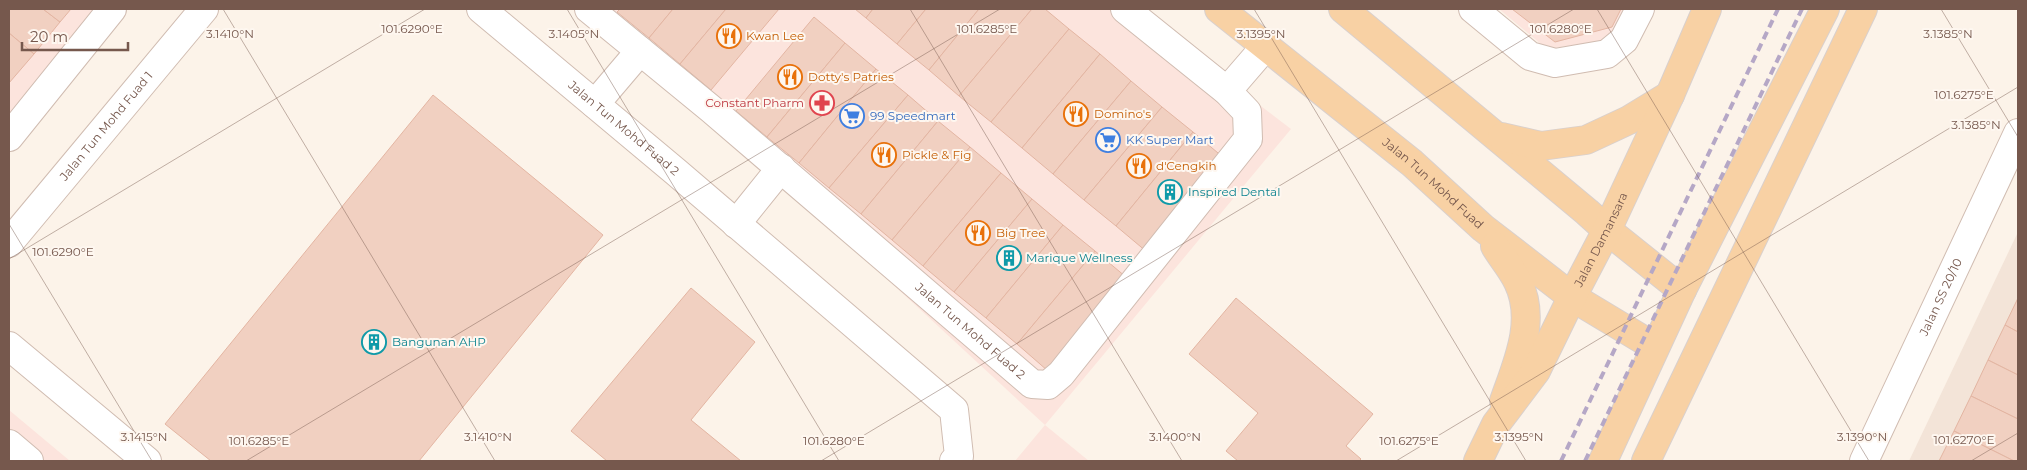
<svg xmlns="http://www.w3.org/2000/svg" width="2027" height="470" font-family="Montserrat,sans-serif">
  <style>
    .residential { fill: #f3e4d8 }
    .commercial { fill: #fce4dd }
    .building { fill: #f1d0c1; stroke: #e3b5a2 }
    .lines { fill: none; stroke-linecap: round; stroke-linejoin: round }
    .minor-casing { stroke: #d0bcb1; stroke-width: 30 }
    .major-casing { stroke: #d9d0cd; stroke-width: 30 }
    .minor { stroke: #fff; stroke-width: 28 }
    .major { stroke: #f8d1a4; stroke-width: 28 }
    .rail { stroke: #b5a7c6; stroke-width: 4; stroke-dasharray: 8 5; stroke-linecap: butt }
    .ticks { fill: none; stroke: #76584d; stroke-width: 1; stroke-opacity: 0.45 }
    .labels { text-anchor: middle; stroke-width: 4; stroke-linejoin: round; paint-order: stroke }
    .food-label { font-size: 12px; fill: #c56008; stroke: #fef7f0; text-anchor: start }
    .health-label { font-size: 12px; fill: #be3a42; stroke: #fef7f0; text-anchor: end }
    .shop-label { font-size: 12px; fill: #366cbe; stroke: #fef7f0; text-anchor: start }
    .street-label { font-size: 12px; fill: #76584d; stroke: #fef7f0 }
    .culture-label { font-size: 12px; fill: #0d838f; stroke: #fef7f0; text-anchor: start }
    .ticks-label { font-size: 12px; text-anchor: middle; fill: #76584d; stroke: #fef7f0; stroke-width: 4; stroke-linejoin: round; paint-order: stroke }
  </style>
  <rect width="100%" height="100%" fill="#fcf3e9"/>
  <path class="residential" d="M2018 232V461H1909Z"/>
  <g class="commercial">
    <path d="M9 9H100L9 116Z"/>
    <path d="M595 9H1134L1291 129 1045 425 1089 461H1015L1045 425Z"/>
    <path d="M1499 9H1631L1617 39 1547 49Z"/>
    <path d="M9 410 70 461H9Z"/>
  </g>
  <g class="building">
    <path d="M9 9H43L60 22 34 54 9 33Z"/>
    <path d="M43 9H71L60 22Z"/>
    <path d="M620 9H673L649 38 617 12Z"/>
    <path d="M673 9H726L680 64 649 38Z"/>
    <path d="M726 9H779L711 90 680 64Z"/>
    <path d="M855 9H873L866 18Z"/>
    <path d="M873 9H926L897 44 866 18Z"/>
    <path d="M926 9H979L929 70 897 44Z"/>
    <path d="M979 9H1032L959 96 929 70Z"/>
    <path d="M1032 9H1045L1069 29 991 122 959 96Z"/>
    <path d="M1512 9H1621L1612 27 1555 42Z"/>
    <path d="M814 17 845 43 767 137 736 111Z"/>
    <path d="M1069 29 1100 54 1022 148 991 122Z"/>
    <path d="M9 33 34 54 9 83Z"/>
    <path d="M845 43 876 69 799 163 767 137Z"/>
    <path d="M1100 54 1131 81 1053 174 1022 148Z"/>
    <path d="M876 69 908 95 829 188 799 163Z"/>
    <path d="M1131 81 1162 107 1084 200 1053 174Z"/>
    <path d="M433 95 603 235 419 461H211L165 424Z"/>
    <path d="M908 95 938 121 861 214 829 188Z"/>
    <path d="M1162 107 1193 132 1116 226 1084 200Z"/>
    <path d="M938 121 970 147 892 240 861 214Z"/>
    <path d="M1193 132 1224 158 1147 252 1116 226Z"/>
    <path d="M970 147 1001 173 923 266 892 240Z"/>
    <path d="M1001 173 1032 199 954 292 923 266Z"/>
    <path d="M1032 199 1063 225 986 318 954 292Z"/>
    <path d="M1063 225 1095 251 1017 344 986 318Z"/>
    <path d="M1095 251 1126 277 1048 371 1017 344Z"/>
    <path d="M691 288 755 342 691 420 741 461H607L571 431Z"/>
    <path d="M1236 298 1373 414 1346 446 1361 459 1359 461H1238L1226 451 1258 413 1189 354Z"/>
    <path d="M2018 298V332L2005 325Z"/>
    <path d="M2005 325 2018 332V375L1988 360Z"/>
    <path d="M1988 360 2018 375V419L1971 396Z"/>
    <path d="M1971 396 2018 419V461H2014L1954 431Z"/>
    <path d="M1954 431 2014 461H1939Z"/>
  </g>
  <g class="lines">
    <defs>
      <g id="minor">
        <path id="s1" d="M481 9 676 172 954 410 959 456 954 461"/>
        <path id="s2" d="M589 9 711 109 1032 384 1048 385 1061 374 1248 139 1247 112 1227 91 1125 9"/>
        <path d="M1473 9 1530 56 1555 63 1607 54 1624 40 1640 9"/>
        <path d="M1227 91 1265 47"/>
        <path d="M595 104 640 51"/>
        <path d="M9 137 112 9"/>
        <path d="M736 224 781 168"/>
        <path id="s3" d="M9 243 204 9"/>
        <path d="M9 346 147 461"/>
        <path d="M9 444 29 461"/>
        <path id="s4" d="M1864 461 2018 133"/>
      </g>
      <g id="major">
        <path id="s5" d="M1219 9 1412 163 1483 228 1572 297 1655 347"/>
        <path d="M1343 9 1587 212 1607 230 1682 290"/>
        <path d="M1502 137 1541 146 1586 140 1629 120 1670 95"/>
        <path d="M1495 246C1502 258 1512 269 1518 282 1537 321 1517 364 1504 401"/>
        <path id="s6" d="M1478 461 1496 424 1536 371 1572 297 1607 230 1670 95 1707 9"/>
        <path d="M1603 461 1682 290 1825 9"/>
        <path d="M1646 461 1863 9"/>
      </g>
    </defs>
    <use href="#minor" class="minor-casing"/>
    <use href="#major" class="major-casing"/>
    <use href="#minor" class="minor"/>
    <use href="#major" class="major"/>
    <g class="rail">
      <path d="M1561 461 1778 9"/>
      <path d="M1585 461 1802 9"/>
    </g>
  </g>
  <path class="ticks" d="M223 9 495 461M567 9 839 461M910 9 1182 461M1254 9 1526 461M1597 9 1869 461M1941 9 2018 137M9 224 152 461M9 259 425 9M246 461 1000 9M821 461 1574 9M1396 461 2018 87M1971 461 2018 433"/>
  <defs>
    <symbol id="restaurant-ring" viewBox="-11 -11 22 22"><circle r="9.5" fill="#fef7f0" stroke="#e8710a" stroke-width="1.5"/><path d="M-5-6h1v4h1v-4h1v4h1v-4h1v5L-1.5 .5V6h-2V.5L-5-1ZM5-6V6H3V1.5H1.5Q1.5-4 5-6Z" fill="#e8710a"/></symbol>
    <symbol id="pharmacy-ring" viewBox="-11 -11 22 22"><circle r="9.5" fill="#fef7f0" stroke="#e0444e" stroke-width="1.5"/><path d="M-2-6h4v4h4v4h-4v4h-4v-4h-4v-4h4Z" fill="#e0444e"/></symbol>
    <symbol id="supermarket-ring" viewBox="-11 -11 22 22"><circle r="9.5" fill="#fef7f0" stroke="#3f7fe0" stroke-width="1.5"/><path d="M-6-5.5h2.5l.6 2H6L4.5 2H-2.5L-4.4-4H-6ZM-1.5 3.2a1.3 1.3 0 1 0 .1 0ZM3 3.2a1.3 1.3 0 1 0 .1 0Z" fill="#3f7fe0"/></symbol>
    <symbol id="building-ring" viewBox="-11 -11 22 22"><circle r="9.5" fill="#fef7f0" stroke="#0f9aa8" stroke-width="1.5"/><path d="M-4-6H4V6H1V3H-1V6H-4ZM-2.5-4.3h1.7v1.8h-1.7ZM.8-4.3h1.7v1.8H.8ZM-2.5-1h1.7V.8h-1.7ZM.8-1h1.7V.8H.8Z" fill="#0f9aa8"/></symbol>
  </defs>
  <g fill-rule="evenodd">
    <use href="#restaurant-ring" x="715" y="22" width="28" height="28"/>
    <use href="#restaurant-ring" x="776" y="63" width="28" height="28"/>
    <use href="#pharmacy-ring" x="808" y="89" width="28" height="28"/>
    <use href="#restaurant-ring" x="1062" y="100" width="28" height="28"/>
    <use href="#supermarket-ring" x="838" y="102" width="28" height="28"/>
    <use href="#supermarket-ring" x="1094" y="126" width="28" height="28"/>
    <use href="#restaurant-ring" x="870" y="141" width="28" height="28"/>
    <use href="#restaurant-ring" x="1125" y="152" width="28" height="28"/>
    <use href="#building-ring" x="1156" y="178" width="28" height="28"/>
    <use href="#restaurant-ring" x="964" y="219" width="28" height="28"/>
    <use href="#building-ring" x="995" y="244" width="28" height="28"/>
    <use href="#building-ring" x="360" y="328" width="28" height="28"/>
  </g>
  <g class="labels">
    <g class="food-label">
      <text x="746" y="40">Kwan Lee</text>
      <text x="808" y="81">Dotty's Patries</text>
      <text x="1094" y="118">Domino's</text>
      <text x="902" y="159">Pickle &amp; Fig</text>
      <text x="1156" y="170">d'Cengkih</text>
      <text x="996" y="237">Big Tree</text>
    </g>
    <g class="health-label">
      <text x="804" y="107">Constant Pharm</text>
    </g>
    <g class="shop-label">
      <text x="870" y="120">99 Speedmart</text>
      <text x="1126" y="144">KK Super Mart</text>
    </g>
    <g class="street-label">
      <text dy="4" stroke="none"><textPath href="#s3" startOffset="152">Jalan Tun Mohd Fuad 1</textPath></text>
      <text dy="4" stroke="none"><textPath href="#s1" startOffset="186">Jalan Tun Mohd Fuad 2</textPath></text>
      <text dy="4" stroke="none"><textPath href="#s5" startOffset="276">Jalan Tun Mohd Fuad</textPath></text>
      <text dy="4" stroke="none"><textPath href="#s6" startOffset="254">Jalan Damansara</textPath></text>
      <text dy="4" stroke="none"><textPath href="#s4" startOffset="181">Jalan SS 20/10</textPath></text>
      <text dy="4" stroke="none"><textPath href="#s2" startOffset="499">Jalan Tun Mohd Fuad 2</textPath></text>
    </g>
    <g class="culture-label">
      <text x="1188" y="196">Inspired Dental</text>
      <text x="1026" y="262">Marique Wellness</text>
      <text x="392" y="346">Bangunan AHP</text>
    </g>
  </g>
  <g class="ticks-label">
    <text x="412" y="33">101.6290°E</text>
    <text x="987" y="33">101.6285°E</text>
    <text x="1561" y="33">101.6280°E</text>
    <text x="230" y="38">3.1410°N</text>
    <text x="574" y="38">3.1405°N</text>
    <text x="1261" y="38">3.1395°N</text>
    <text x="1948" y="38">3.1385°N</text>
    <text x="1964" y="99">101.6275°E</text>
    <text x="1976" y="129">3.1385°N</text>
    <text x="63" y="256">101.6290°E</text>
    <text x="144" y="441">3.1415°N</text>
    <text x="488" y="441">3.1410°N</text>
    <text x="1175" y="441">3.1400°N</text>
    <text x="1519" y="441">3.1395°N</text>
    <text x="1862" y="441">3.1390°N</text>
    <text x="1964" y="444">101.6270°E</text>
    <text x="259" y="445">101.6285°E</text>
    <text x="834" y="445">101.6280°E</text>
    <text x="1409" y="445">101.6275°E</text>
  </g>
  <rect width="2027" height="470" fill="none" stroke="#76584d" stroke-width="20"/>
  <path d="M22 42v8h106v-8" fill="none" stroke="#76584d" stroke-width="2.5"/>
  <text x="30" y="42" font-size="15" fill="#76584d" stroke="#fef7f0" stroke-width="4" paint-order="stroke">20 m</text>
</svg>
